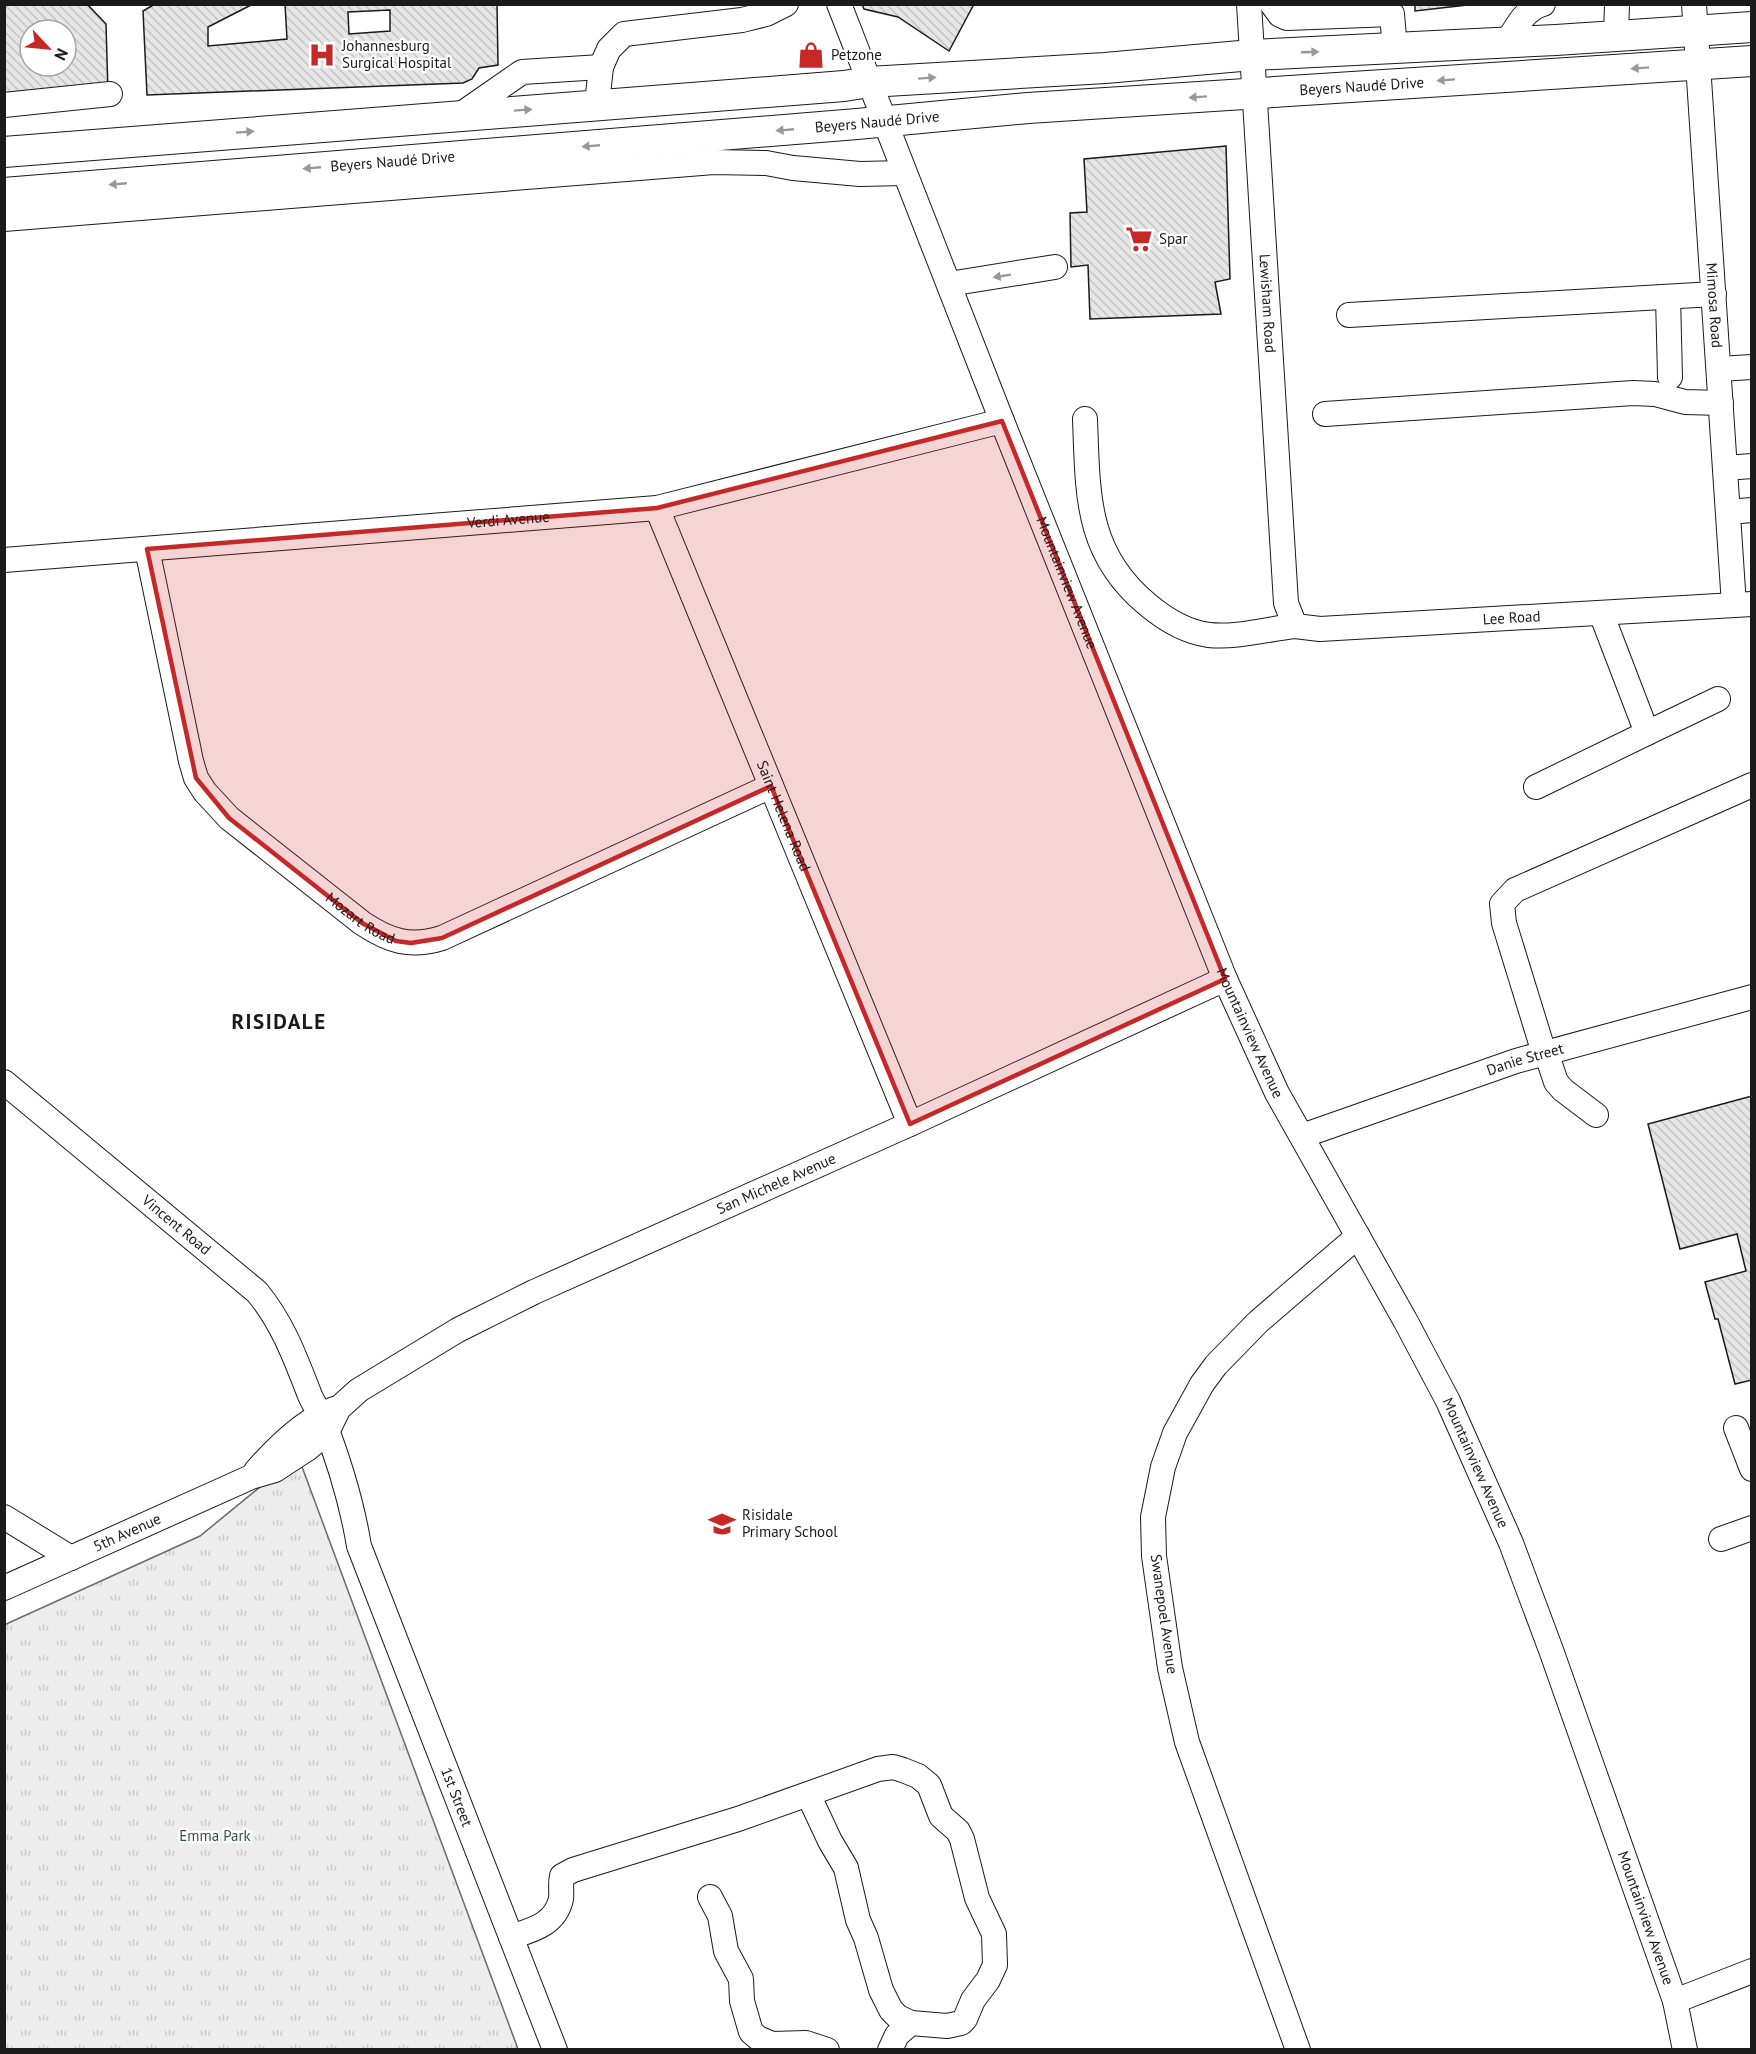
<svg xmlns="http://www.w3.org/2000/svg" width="1756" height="2054" font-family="'PT Sans',sans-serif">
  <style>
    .grass { fill: url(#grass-tufts); stroke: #6a6a6a; stroke-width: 1.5 }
    .building { fill: url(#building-back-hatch); stroke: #1a1a1a; stroke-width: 1.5; fill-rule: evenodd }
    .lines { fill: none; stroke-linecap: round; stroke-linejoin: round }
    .minor-casing { stroke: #1a1a1a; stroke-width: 26 }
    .major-casing { stroke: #1a1a1a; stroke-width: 32 }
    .minor { stroke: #fff; stroke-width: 24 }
    .major { stroke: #fff; stroke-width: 30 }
    .oneway { fill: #989898 }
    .marked { fill: #c62828; fill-opacity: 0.2; stroke: #c62828; stroke-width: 4.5; stroke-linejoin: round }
    .labels { text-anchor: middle; stroke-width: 4.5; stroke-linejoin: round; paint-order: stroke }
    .poi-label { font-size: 15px; fill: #1a1a1a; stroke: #fff; text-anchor: start }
    .street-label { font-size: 15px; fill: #1a1a1a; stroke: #fff }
    .park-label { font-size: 15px; fill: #2b5a34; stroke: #fff }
    .district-label { font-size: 21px; font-weight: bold; letter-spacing: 1.5px; fill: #1a1a1a; stroke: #fff }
  </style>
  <defs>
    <pattern id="grass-tufts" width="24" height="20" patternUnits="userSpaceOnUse" patternTransform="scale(1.5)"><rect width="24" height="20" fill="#ededed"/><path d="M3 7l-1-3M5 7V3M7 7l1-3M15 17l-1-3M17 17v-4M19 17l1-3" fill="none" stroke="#cbcbcb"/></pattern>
    <pattern id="building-back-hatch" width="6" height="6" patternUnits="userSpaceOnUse" patternTransform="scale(1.5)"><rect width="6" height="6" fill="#e6e6e6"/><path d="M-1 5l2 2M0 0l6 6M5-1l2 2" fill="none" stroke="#c5c5c5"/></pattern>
  </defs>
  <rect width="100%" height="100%" fill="#fff"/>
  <path class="grass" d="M298 1456 518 2049H5L4 1625 200 1536Z"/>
  <g class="building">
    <path d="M7 4H87L106 24 108 93 4 101V8ZM30 30H66V66H30Z"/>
    <path d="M155 4H253L208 27V46L287 39 285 4H497L498 65 479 68 472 79 463 83 147 95 143 11ZM390 10V31L349 34 348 12Z"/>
    <path d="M862 4H974L949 51 898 17 864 9Z"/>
    <path d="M1415 4H1467V5L1415 11Z"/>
    <path d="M1226 146 1230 279 1215 282 1221 314 1090 319 1088 265 1071 267 1070 213 1087 212 1084 159Z"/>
    <path d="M1752 1096V1380L1735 1384 1718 1319H1715L1705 1282 1746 1271 1737 1234 1680 1249 1648 1124Z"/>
  </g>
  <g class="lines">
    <defs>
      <g id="minor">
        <path id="s1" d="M839 4 1002 421 1225 979 1277 1093 1405 1320 1448 1401 1511 1543 1551 1650 1675 2001 1685 2050"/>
        <path id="s2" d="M1249 4 1286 603 1295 626 1320 629 1752 604"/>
        <path d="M1272 4 1280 15 1287 18 1392 14 1395 49"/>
        <path id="s3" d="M1694 4 1734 605"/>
        <path d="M1616 36 1617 4"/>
        <path d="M1507 43C1516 27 1525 9 1543 4"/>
        <path d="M597 104 601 67 609 49 624 34 742 20 766 14 786 4"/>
        <path d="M4 105 110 94"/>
        <path d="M460 115 522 72 601 67"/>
        <path d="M4 219 714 162 766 163 793 168 860 174 904 173"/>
        <path d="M949 284 1055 267"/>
        <path d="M1668 297 1670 377"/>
        <path d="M1349 315 1714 294"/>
        <path d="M1719 369 1752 367"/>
        <path d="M1325 414 1633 393 1655 394 1685 402 1721 403"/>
        <path d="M1085 419C1088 494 1085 553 1148 605 1166 620 1186 632 1209 635 1236 638 1267 629 1295 626"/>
        <path d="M1725 468 1752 466"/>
        <path id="s4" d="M657 508 910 1124"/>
        <path d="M1728 512 1752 510"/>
        <path id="s5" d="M147 549 191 761 196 778 205 792 229 818 362 923C389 941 410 948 442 938L771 786"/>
        <path id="s6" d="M4 560 657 508 1002 421"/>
        <path d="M1647 733 1718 699"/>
        <path d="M1536 787 1647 733 1601 613"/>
        <path d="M1546 1052 1556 1082 1563 1090 1596 1115"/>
        <path d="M1544 1053 1504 923 1502 904 1515 890 1752 785"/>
        <path id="s7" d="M4 1082 257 1292C282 1322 295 1357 309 1393 312 1402 318 1409 322 1417 338 1458 352 1503 359 1546L555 2050"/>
        <path id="s8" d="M1302 1136 1516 1061 1752 997"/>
        <path d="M1736 1428 1752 1469"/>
        <path d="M256 1471C277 1447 305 1419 334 1409"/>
        <path d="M4 1517 71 1558"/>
        <path d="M1721 1539 1752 1528"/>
        <path id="s9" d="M4 1588 251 1477 275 1470 307 1449 327 1432 339 1408 359 1390 458 1330 534 1292 910 1124 1225 979"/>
        <path d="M710 1897 720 1916 726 1951 741 1979 742 2001 751 2032 758 2038 772 2044 806 2043 827 2050"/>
        <path d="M511 1937C532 1930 555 1925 561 1899 562 1891 560 1884 562 1876L573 1870 738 1819 878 1769 893 1767 903 1770 918 1776 929 1785 941 1816 958 1831 962 1839 977 1898 994 1934 995 1965 988 1980 973 2000 965 2019 961 2023 947 2026 911 2023 898 2017 891 2010 881 1990 866 1938 858 1920 846 1868 830 1841 808 1794"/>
        <path d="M1675 2001 1752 1971"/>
        <path d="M890 2050 897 2035 911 2023"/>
        <path d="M1298 2050 1187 1742 1170 1668 1154 1556 1153 1517 1163 1467 1175 1433 1202 1384 1216 1365 1258 1322 1358 1236"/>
      </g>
      <g id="major">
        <path d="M4 152 844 86 869 82 1105 68 1252 55 1556 40 1752 27"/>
        <path id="s10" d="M4 193 857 124 1028 108 1752 61"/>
      </g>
    </defs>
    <use href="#minor" class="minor-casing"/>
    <use href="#major" class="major-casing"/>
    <use href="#minor" class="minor"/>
    <use href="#major" class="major"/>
  </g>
  <defs><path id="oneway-solid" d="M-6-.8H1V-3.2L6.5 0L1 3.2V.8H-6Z" transform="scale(1.5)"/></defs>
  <g class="oneway">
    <use href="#oneway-solid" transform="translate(1310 52) rotate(-2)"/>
    <use href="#oneway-solid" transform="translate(1640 68) rotate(176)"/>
    <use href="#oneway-solid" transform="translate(927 78) rotate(-4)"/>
    <use href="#oneway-solid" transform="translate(1446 80) rotate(176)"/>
    <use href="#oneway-solid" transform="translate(1198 97) rotate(176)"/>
    <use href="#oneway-solid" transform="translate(523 110) rotate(-4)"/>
    <use href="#oneway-solid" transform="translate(785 130) rotate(175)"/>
    <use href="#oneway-solid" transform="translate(245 132) rotate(-4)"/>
    <use href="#oneway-solid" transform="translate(591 146) rotate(175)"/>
    <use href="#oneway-solid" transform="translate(312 168) rotate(175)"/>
    <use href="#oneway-solid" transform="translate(118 184) rotate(175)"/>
    <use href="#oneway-solid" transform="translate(1002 276) rotate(171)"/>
  </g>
  <path class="marked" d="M1002 421 1225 979 910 1124 771 786 442 938 411 943 396 941 362 923 229 818 196 778 147 549 657 508Z"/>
  <defs>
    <symbol id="hospital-bare" viewBox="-9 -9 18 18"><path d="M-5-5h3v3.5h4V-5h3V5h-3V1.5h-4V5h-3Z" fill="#c62828" stroke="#fff" stroke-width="2.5" paint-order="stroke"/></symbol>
    <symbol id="shop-bare" viewBox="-9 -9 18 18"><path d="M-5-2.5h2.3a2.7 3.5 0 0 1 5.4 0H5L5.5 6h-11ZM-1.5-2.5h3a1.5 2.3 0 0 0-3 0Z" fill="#c62828" stroke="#fff" stroke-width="2.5" paint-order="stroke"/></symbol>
    <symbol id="supermarket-bare" viewBox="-9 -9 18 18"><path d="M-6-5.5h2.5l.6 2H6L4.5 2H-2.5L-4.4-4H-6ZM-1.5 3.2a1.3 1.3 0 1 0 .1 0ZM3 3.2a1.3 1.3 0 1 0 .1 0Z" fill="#c62828" stroke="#fff" stroke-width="2.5" paint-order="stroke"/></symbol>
    <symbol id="school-bare" viewBox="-9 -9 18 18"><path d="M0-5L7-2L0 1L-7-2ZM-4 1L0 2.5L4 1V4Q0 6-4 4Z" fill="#c62828" stroke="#fff" stroke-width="2.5" paint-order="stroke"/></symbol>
  </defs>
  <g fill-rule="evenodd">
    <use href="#hospital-bare" x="303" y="36" width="38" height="38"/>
    <use href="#shop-bare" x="792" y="36" width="38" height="38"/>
    <use href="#supermarket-bare" x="1120" y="220" width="38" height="38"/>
    <use href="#school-bare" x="703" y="1505" width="38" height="38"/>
  </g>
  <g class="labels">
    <g class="poi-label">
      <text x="342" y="51">Johannesburg<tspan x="342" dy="17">Surgical Hospital</tspan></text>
      <text x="831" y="60">Petzone</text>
      <text x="1159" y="244">Spar</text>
      <text x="742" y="1520">Risidale<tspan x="742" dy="17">Primary School</tspan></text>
    </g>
    <g class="street-label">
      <text dy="5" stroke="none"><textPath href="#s10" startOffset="1362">Beyers Naudé Drive</textPath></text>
      <text dy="5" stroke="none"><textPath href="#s10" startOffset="876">Beyers Naudé Drive</textPath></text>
      <text dy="5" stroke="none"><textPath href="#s10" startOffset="390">Beyers Naudé Drive</textPath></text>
      <text dy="5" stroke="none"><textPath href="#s2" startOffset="300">Lewisham Road</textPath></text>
      <text dy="5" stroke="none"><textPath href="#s3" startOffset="302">Mimosa Road</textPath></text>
      <text dy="5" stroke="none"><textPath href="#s6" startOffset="506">Verdi Avenue</textPath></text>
      <text dy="5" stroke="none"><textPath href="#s1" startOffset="622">Mountainview Avenue</textPath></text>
      <text dy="5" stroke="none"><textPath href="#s2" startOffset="842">Lee Road</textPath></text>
      <text dy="5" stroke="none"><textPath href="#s4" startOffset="333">Saint Helena Road</textPath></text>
      <text dy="5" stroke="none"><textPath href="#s5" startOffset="452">Mozart Road</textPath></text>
      <text dy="5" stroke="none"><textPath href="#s1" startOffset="1108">Mountainview Avenue</textPath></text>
      <text dy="5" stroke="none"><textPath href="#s8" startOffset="236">Danie Street</textPath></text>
      <text dy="5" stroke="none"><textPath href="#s9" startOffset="880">San Michele Avenue</textPath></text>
      <text dy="5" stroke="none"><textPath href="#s7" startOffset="224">Vincent Road</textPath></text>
      <text dy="5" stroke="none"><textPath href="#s1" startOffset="1594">Mountainview Avenue</textPath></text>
      <text dy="5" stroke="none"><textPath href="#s9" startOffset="135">5th Avenue</textPath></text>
      <text transform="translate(1164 1614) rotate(82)" y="5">Swanepoel Avenue</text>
      <text dy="5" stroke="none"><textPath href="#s7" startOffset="874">1st Street</textPath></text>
      <text dy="5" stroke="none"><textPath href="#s1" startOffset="2080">Mountainview Avenue</textPath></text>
    </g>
    <g class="park-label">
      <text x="215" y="1841">Emma Park</text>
    </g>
    <g class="district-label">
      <text x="279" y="1029">RISIDALE</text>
    </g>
  </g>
  <rect width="1756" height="2054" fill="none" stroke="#1a1a1a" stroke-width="12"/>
  <g transform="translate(48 48) rotate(116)"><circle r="28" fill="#ffffff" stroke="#a3a3a3" stroke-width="1.5"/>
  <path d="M0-4.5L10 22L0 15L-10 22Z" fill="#c62828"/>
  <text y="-9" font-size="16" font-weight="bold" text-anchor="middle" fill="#1a1a1a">N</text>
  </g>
</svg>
